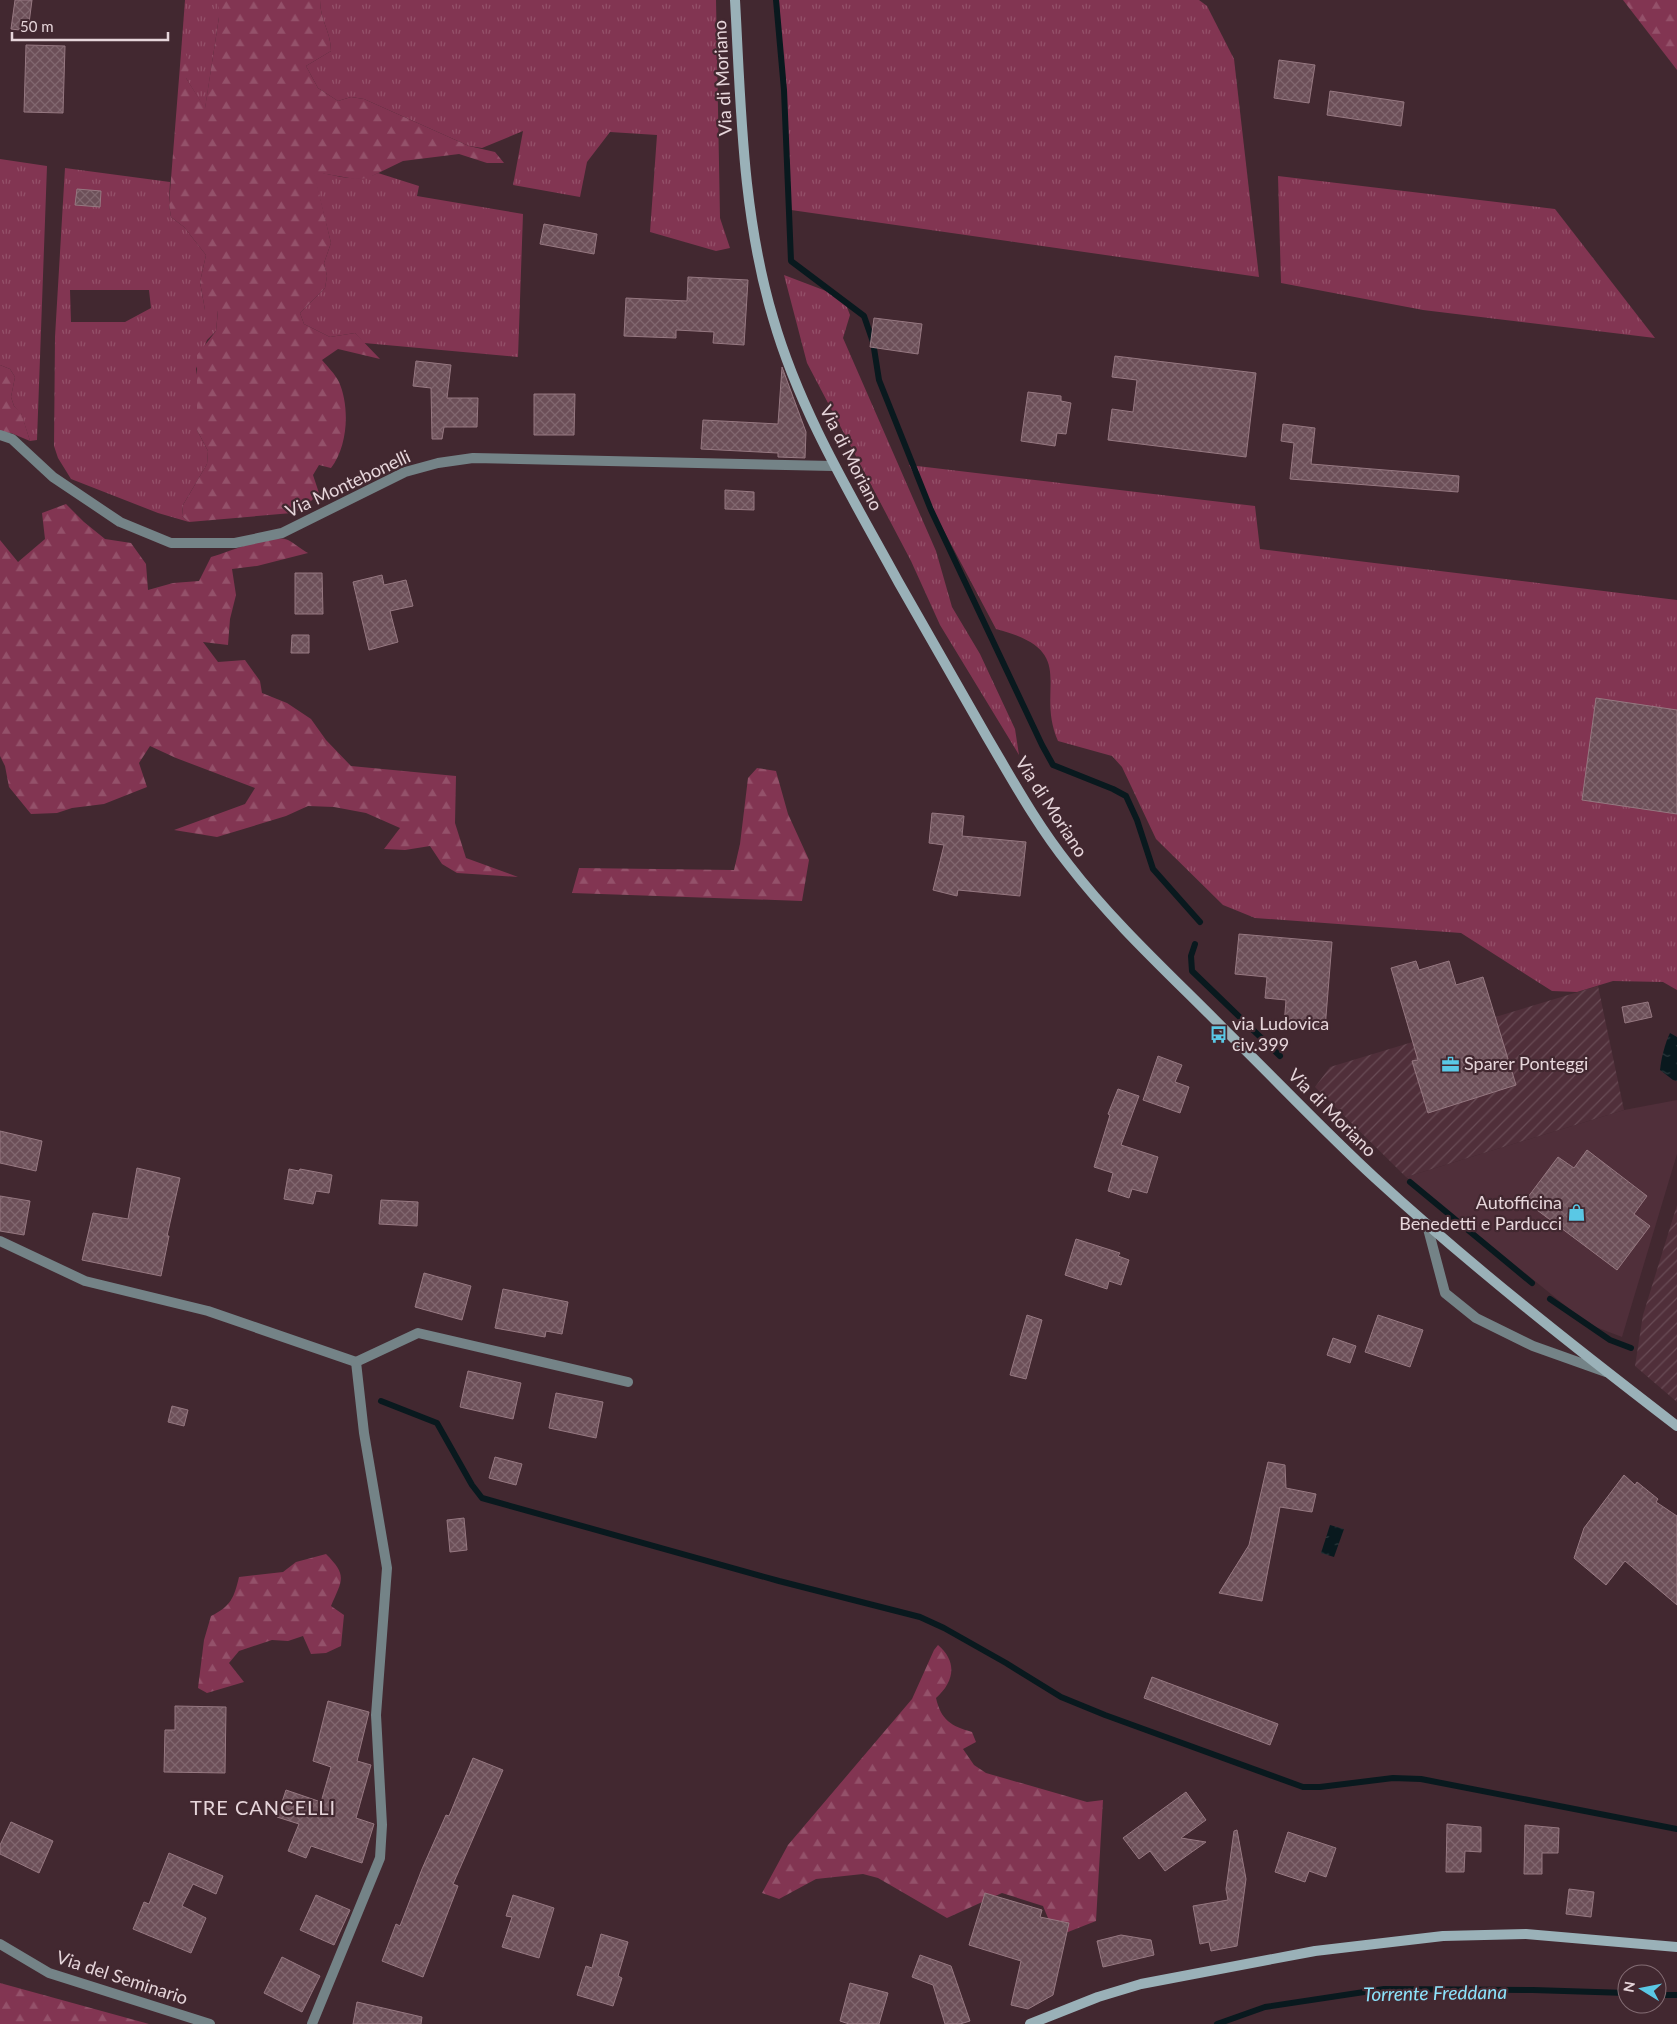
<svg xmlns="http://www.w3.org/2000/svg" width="1677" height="2024" font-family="Lato,sans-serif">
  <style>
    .built { fill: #502f3a }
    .industrial { fill: url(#industrial-furrows) }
    .grass { fill: url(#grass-tufts); fill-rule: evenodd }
    .forest { fill: url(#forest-firs) }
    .water { fill: url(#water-ripples) }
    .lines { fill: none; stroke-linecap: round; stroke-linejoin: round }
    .stream { stroke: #09191e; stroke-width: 6 }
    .building { fill: url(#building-cross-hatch); stroke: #967881 }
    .street { stroke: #748387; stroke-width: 10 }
    .secondary { stroke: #9ab1b8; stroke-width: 10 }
    .labels { text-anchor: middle; stroke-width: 4.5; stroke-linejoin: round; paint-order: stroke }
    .street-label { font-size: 18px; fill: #e6d5da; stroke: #422830 }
    .poi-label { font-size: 18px; fill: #e6d5da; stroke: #422830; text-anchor: start }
    .water-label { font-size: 19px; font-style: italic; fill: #8de3fc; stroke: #422830 }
    .quarter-label { font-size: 20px; letter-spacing: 1px; fill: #e6d5da; stroke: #422830 }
  </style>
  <defs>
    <pattern id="industrial-furrows" width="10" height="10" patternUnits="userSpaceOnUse" patternTransform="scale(1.25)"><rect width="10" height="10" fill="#502f3a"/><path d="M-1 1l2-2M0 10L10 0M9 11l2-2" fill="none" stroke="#694c56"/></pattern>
    <pattern id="grass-tufts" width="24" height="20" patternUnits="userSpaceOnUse" patternTransform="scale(1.25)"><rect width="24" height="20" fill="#823552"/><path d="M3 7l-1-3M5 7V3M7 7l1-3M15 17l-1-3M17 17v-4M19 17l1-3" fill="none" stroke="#94516a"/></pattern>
    <pattern id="forest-firs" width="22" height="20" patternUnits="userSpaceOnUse" patternTransform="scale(1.25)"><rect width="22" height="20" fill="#823552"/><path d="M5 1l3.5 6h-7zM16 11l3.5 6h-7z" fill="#94516a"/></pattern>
    <pattern id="water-ripples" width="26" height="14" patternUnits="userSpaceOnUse" patternTransform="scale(1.25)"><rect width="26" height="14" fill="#09191e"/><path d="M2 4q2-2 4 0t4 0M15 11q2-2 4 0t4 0" fill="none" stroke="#2d3a3e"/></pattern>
    <pattern id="building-cross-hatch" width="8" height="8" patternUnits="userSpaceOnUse" patternTransform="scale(1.25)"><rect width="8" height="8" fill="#6c4f58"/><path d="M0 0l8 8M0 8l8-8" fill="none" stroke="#81676f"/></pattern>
  </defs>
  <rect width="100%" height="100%" fill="#422830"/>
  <path class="built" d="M1677 1100V1154L1622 1337 1588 1324 1406 1177 1624 1110Z"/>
  <g class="industrial">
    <path d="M1598 986 1624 1110 1406 1177 1315 1087 1330 1067Z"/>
    <path d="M1677 1205V1402L1635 1366 1643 1315Z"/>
  </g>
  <g class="grass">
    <path d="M185 0H219V17L205 109 186 78 181 53Z"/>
    <path d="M320 0H716L720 218 730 248 716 251 650 232 657 135 610 132 587 162 580 197 513 185 523 131 482 148 469 146 364 99 351 97 338 101 318 88 306 66 331 51C331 32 320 20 320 0Z"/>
    <path d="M779 0H1199L1207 6 1234 59 1259 277 791 210Z"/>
    <path d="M0 159 47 166 37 440 30 441 21 413 14 406 11 397 15 377 10 369 0 365Z"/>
    <path d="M65 168 170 182 169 204 171 217 184 227 206 255 200 282 205 310H218L216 331 207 340 196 369 198 381 197 430 208 451 207 464 183 505 182 516 189 522 158 513 71 479 58 458 54 446 55 337ZM70 290H149L151 308 125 322H71Z"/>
    <path d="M313 171C335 175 358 184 378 173L419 186 417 196 523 214 518 357 364 343 355 333 330 337 304 324 300 313 325 288 327 276 324 263 331 243Z"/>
    <path d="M1278 176 1555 209 1655 338 1423 310 1281 283Z"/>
    <path d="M784 275 826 291 845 302 850 315 843 338 936 551 952 607 980 654 1015 729 1019 755 940 625 911 561 807 363Z"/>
    <path d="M909 465 1255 506 1260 549 1677 600V990L1663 982 1613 981 1577 992 1552 991 1461 933 1255 918 1223 905 1156 839 1122 767 1112 756 1058 741C1034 687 1082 651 996 629Z"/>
  </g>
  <g class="forest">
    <path d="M219 0H320C320 20 331 32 331 51L306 66 318 88 338 101 351 97 364 99 469 146 495 152 504 163H487L459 154 403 161 368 178 355 179 314 172 331 243 324 263 327 276 325 288 300 313 304 324 330 337 355 333 380 359 338 349 322 360C328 367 335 374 339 382 350 407 348 446 331 468L319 465 313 475 319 493 304 508 292 513 189 522 182 516 183 505 207 464 208 451 197 430V355L216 331 218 311 205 310 200 282 206 255 184 227 171 217 169 204 181 53 183 51 186 54 190 66 186 78 205 108 219 17Z"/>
    <path d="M1623 0H1677V70Z"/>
    <path d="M0 365 10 369 15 377 11 397 14 406 21 412 30 441 11 433 0 432Z"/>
    <path d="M66 504 84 522 105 539 131 543 146 564 148 590 173 583 199 581 211 557C229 552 271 533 288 540 294 543 301 549 308 553L257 566 232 569 236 595 230 619 228 645 203 642 218 662 245 660 260 681 262 693 287 703 311 719 326 740 351 766 456 776 455 823 466 858 518 877 457 873 442 864 430 846 405 850 384 849 400 828 366 813 334 807 308 806 286 816 217 837 174 830 245 804 255 788 176 758 150 746 139 763 147 787 104 804 72 808 57 813 31 814 9 787 5 766 0 756V540L18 562 45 539 42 513Z"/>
    <path d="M757 768 776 771 788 814 809 860 802 901 572 893 579 868 734 870 740 844 748 778Z"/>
    <path d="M326 1554C348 1576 342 1580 331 1606L344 1615 341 1646 326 1653 311 1654 303 1636 288 1641 272 1640 239 1651 229 1663 244 1682 207 1693 198 1688 204 1640 211 1616C231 1606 234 1598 239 1577L283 1572 296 1562Z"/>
    <path d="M938 1645C958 1662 954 1682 936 1698 941 1720 951 1726 972 1732L976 1742 963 1749 974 1765 986 1773 1087 1802 1103 1800 1096 1921 1068 1932 1053 1930 1043 1906 1002 1893 947 1918 878 1878 863 1874 816 1879 779 1899 762 1893 788 1845 912 1699 934 1650Z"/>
    <path d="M0 1983 149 2024H0Z"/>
  </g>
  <g class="water">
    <path d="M1670 1033 1677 1037V1081L1673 1080 1660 1070C1661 1059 1665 1043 1670 1033Z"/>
    <path d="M1330 1525 1344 1529 1334 1557 1321 1553Z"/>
  </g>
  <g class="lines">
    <g class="stream">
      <path d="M776 0 784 90 791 261 864 316 873 342 879 380 931 510 1042 745 1053 765 1113 789 1126 796 1137 820 1153 869 1200 922"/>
      <path d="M1195 944 1191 956 1192 971 1280 1056"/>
      <path d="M1410 1182 1532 1283"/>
      <path d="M1550 1299 1610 1340 1631 1348"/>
      <path d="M381 1401 437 1423 472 1485 482 1498 779 1581 920 1617 944 1628 1006 1663 1061 1697 1105 1715 1303 1787H1320L1393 1778 1421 1779 1677 1829"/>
      <path d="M1657 1995H1677"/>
      <path d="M1217 2024 1265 2007 1384 1989 1533 1990 1627 1993"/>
    </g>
  </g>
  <g class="building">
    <path d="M15 0H32L28 31 11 29Z"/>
    <path d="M26 45 65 46 63 113 24 112Z"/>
    <path d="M1279 60 1315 65 1309 103 1274 98Z"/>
    <path d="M1330 91 1404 102 1401 126 1327 115Z"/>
    <path d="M77 189 101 191 100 207 75 205Z"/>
    <path d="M544 224 597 234 594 254 540 244Z"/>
    <path d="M688 277 748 280 744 345 713 343 714 332 676 330V338L624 336 626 298 687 301Z"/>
    <path d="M874 318 922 324 918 354 870 347Z"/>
    <path d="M1115 356 1256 373 1246 457 1108 440 1112 409 1133 412 1137 380 1112 377Z"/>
    <path d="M416 361 451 365 447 398H478L477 427H444L442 439H432L431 388 413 386Z"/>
    <path d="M782 367 806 432 805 458 778 457V453L701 449 703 420 778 424Z"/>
    <path d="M1028 392 1061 396V401L1071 403 1066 434 1057 433 1055 446 1021 441Z"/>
    <path d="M534 394H575L574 435H534Z"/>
    <path d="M1283 424 1315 428 1311 464 1459 476 1458 492 1290 479 1294 443 1281 441Z"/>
    <path d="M725 490 754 492V510L725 509Z"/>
    <path d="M295 573H322L323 614H295Z"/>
    <path d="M382 575 384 585 406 580 413 606 390 611 398 642 369 650 353 582Z"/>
    <path d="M292 635H309V653H291Z"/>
    <path d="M1596 698 1677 710V814L1582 800Z"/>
    <path d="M932 813 964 816 962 836 1026 842 1020 896 958 890 957 896 933 890 944 845 929 843Z"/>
    <path d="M1239 934 1332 942 1325 1029 1284 1026 1286 1000 1265 998 1267 977 1235 974Z"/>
    <path d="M1416 961 1419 970 1449 961 1456 985 1483 977 1516 1085 1428 1113 1412 1061 1418 1060 1391 968Z"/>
    <path d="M1648 1002 1652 1017 1625 1023 1622 1007Z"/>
    <path d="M1158 1056 1182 1065 1175 1082 1189 1087 1180 1113 1143 1100Z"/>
    <path d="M1118 1089 1139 1096 1121 1145 1158 1157 1147 1193 1132 1189 1129 1198 1108 1191 1113 1173 1094 1167 1110 1115 1108 1114Z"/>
    <path d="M0 1131 42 1141 36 1171 0 1163Z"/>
    <path d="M1587 1150 1647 1196 1634 1214 1650 1226 1617 1270 1525 1201 1558 1157 1574 1168Z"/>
    <path d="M137 1168 180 1178 167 1236H169L161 1276 82 1260 93 1213 128 1219Z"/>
    <path d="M289 1169 299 1171 300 1169 332 1175 329 1193 316 1191 313 1204 284 1199Z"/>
    <path d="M0 1196 30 1201 24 1235 0 1231Z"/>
    <path d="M381 1200 418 1202 417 1226 379 1224Z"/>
    <path d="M1076 1239 1120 1253 1118 1256 1129 1260 1121 1285 1109 1281 1107 1289 1065 1275Z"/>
    <path d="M424 1273 471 1286 462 1320 415 1307Z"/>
    <path d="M503 1289 568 1302 562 1334 546 1331 545 1337 495 1328Z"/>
    <path d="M1027 1315 1042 1320 1026 1379 1010 1375Z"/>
    <path d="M1378 1315 1423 1330 1410 1367 1365 1352Z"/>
    <path d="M1333 1338 1356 1346 1350 1363 1327 1355Z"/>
    <path d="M468 1371 521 1383 513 1419 460 1407Z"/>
    <path d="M556 1393 603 1402 596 1438 549 1428Z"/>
    <path d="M172 1406 188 1410 184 1426 168 1422Z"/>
    <path d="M495 1457 522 1464 516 1485 489 1478Z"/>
    <path d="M1268 1462 1285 1465 1286 1488 1316 1494 1312 1512 1280 1507 1262 1601 1219 1593 1249 1545Z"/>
    <path d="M1624 1475 1635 1485 1637 1482 1658 1499 1656 1502 1677 1516V1605L1625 1561 1606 1585 1574 1558 1584 1528Z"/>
    <path d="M464 1518 467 1550 450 1552 447 1520Z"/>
    <path d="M1152 1677 1278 1724 1270 1745 1144 1698Z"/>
    <path d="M328 1701 369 1712 357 1761 371 1765 356 1818 374 1824 362 1863 311 1846 306 1858 288 1851 299 1824 277 1817 286 1790 321 1802 331 1767 313 1761Z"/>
    <path d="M175 1706 226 1707 225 1773 164 1772 165 1730H175Z"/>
    <path d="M473 1758 503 1770 453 1884 458 1886 423 1977 382 1961 396 1924 400 1926 422 1869 446 1815 449 1816Z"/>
    <path d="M1186 1792 1206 1820 1181 1838 1206 1842 1165 1871 1150 1851 1139 1859 1123 1838Z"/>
    <path d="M11 1822 53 1841 39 1873 0 1854V1845Z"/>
    <path d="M1447 1824 1481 1827V1852L1465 1851 1464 1872H1446Z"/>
    <path d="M1525 1825 1559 1828 1558 1853H1542V1874H1524Z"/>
    <path d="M1237 1830 1246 1879 1237 1946 1211 1951 1209 1942 1200 1944 1193 1906 1228 1900 1226 1889 1234 1831Z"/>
    <path d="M1288 1832 1336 1848 1326 1877 1309 1871 1305 1882 1275 1872Z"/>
    <path d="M169 1853 223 1876 216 1894 193 1884 182 1906 206 1918 191 1953 133 1929 144 1902 149 1904Z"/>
    <path d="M1569 1889 1594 1892 1591 1917 1566 1914Z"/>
    <path d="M985 1893 1042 1910 1040 1917 1069 1923 1053 1995 1028 2009 1011 2005 1021 1961 969 1945Z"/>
    <path d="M316 1895 350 1910 334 1945 300 1930Z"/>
    <path d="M513 1895 554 1908 539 1958 502 1947 512 1917 506 1916Z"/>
    <path d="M601 1934 628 1942 618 1976 622 1978 613 2006 577 1995 586 1966 592 1968Z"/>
    <path d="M1121 1935 1151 1940 1154 1955 1103 1967 1097 1941Z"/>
    <path d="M920 1955 951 1966 970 2021 960 2024H945L933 1985 912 1977Z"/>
    <path d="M282 1957 320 1976 302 2012 264 1993Z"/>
    <path d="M850 1983 888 1993 879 2024H849L840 2021Z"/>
    <path d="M357 2002 422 2017 421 2024H353Z"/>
  </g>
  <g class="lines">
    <g class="street">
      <path d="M0 435 12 439 53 477 120 522 171 543H235L282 533 405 472 438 463 473 458 833 466"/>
      <path d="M1427 1225 1445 1293 1476 1318 1533 1346 1606 1372"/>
      <path d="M0 1241 85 1281 208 1311 356 1362"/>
      <path d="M0 1944 49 1973 210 2024"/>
      <path d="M312 2024 380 1858 382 1825 376 1715 387 1568 364 1433 356 1362 418 1333 628 1382"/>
    </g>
    <g class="secondary">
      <path d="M735 0C741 107 742 214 773 318 800 412 852 497 899 583 928 634 958 686 987 737 1013 781 1037 825 1069 865 1116 926 1174 978 1228 1033 1277 1081 1324 1131 1374 1177 1470 1265 1573 1346 1677 1426"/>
      <path d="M1030 2024 1098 1997 1141 1984 1315 1951 1443 1936 1526 1934 1677 1947"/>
    </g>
  </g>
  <defs>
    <symbol id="bus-bare" viewBox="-9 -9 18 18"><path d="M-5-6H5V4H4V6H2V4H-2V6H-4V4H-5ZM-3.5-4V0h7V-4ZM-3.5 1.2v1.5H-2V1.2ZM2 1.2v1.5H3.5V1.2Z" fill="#5ac8e5" stroke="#422830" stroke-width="2.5" paint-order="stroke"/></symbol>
    <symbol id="office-bare" viewBox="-9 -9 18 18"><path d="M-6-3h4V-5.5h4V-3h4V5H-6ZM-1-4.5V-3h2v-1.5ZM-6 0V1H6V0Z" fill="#5ac8e5" stroke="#422830" stroke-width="2.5" paint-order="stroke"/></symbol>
    <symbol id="shop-bare" viewBox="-9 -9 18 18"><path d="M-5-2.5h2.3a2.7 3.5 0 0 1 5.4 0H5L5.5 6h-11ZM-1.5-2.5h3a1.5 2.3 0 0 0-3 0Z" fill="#5ac8e5" stroke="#422830" stroke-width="2.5" paint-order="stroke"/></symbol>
  </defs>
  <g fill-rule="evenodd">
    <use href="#bus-bare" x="1206" y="1022" width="25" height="25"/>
    <use href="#office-bare" x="1438" y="1052" width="25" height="25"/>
    <use href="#shop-bare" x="1564" y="1200" width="25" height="25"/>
  </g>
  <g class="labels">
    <g class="street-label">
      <text transform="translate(723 78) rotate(-93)" y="6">Via di Moriano</text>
      <text transform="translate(851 458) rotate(63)" y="6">Via di Moriano</text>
      <text transform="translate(348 484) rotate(-25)" y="6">Via Montebonelli</text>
      <text transform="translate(1051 807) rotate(57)" y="6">Via di Moriano</text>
      <text transform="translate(1332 1113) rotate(45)" y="6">Via di Moriano</text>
      <text transform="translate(122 1978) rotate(18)" y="6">Via del Seminario</text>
    </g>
    <g class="poi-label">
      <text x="1232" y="1030">via Ludovica<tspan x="1232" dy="21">civ.399</tspan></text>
      <text x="1464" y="1070">Sparer Ponteggi</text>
      <text x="1562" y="1209" text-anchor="end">Autofficina<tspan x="1562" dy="21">Benedetti e Parducci</tspan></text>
    </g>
    <g class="water-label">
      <text transform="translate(1435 1993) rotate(-1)" y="7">Torrente Freddana</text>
    </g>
    <g class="quarter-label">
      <text x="263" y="1815">TRE CANCELLI</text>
    </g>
  </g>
  <g transform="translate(1642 1989) rotate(280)"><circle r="24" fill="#422830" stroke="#846d74"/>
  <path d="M0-4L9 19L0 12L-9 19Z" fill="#5ac8e5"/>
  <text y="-8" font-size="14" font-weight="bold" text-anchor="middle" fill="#e6d5da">N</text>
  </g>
  <path d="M12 32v8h156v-8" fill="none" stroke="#e6d5da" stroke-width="2.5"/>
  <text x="20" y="32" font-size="15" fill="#e6d5da" stroke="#422830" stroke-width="4" paint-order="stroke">50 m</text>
</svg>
